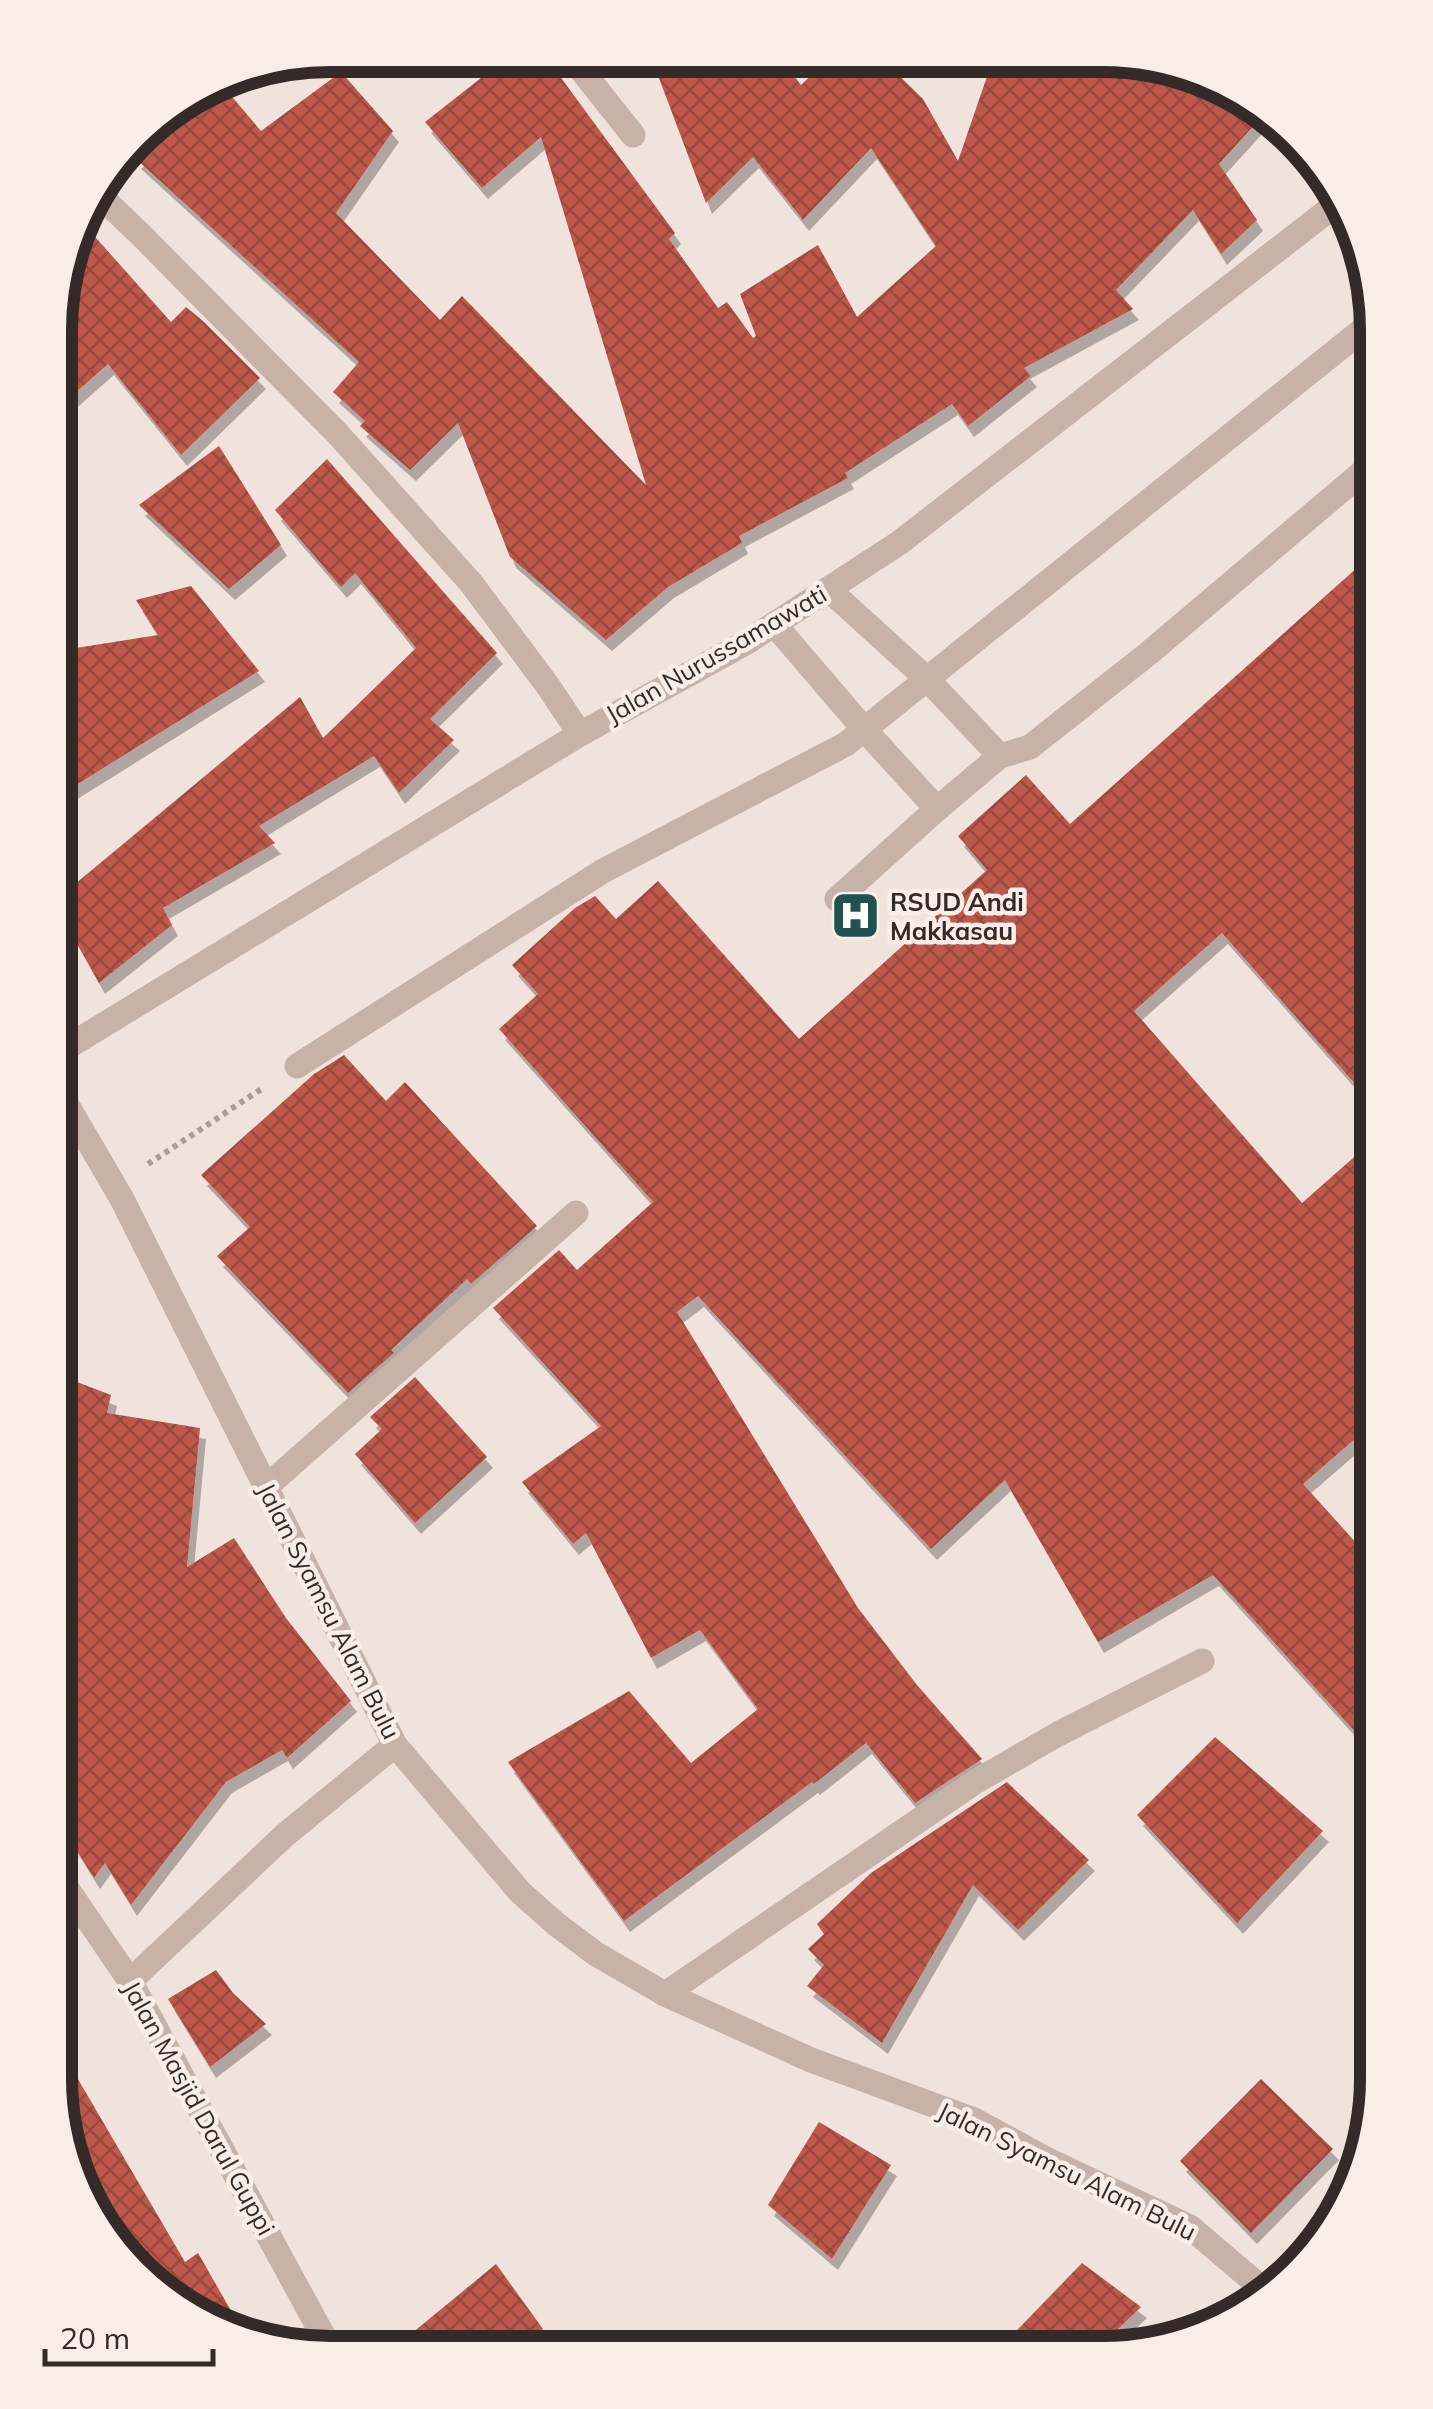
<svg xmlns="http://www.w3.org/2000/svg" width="1433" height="2409" font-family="Mulish,sans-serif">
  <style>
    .building { fill: url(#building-cross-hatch); filter: url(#shadow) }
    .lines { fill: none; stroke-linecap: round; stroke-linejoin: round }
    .path { stroke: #b29c92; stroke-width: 6; stroke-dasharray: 5 5; stroke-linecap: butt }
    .service { stroke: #c7b2a8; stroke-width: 25 }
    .minor { stroke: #c7b2a8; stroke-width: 25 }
    .tertiary { stroke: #c7b2a8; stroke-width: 25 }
    .labels { text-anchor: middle; stroke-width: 9; stroke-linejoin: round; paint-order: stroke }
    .street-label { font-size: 25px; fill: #342a27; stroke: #f8eee7 }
    .poi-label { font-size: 25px; font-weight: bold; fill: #342a27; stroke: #f8eee7; text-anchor: start }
    .rim { fill: none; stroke: #342a27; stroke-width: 12 }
  </style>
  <defs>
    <pattern id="building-cross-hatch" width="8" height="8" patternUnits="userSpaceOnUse" patternTransform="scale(2.5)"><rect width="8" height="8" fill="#bd584b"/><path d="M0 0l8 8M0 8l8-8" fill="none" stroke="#9a493e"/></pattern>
    <filter id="shadow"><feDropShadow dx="6" dy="11" stdDeviation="0" flood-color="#0004"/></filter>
  </defs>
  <rect width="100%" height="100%" fill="#f0e3db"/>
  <g class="building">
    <path d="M509 56H545L675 233 669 239 718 308 727 302 753 338 756 336 740 294 818 245 857 317 936 246 871 148 803 220 753 157 706 203 651 57 780 58 801 85 829 58H881L923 99 958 161 993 59 1156 60 1239 98 1257 122 1219 164 1257 220 1221 254 1193 210 1116 290 1133 309 1024 368 1031 376 968 426 952 404 845 473 848 478 739 536 742 543 668 587 606 640 510 557 458 423 410 470 360 426 365 421 333 392 359 362 135 158 222 85 261 131 341 72 393 131 336 213 440 320 462 296 646 485 541 137 482 188 425 122Z"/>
    <path d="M80 220 171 322 186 307 203 321 260 378 181 455 108 364 57 409V295Z"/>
    <path d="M219 446 281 545 229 589 139 505Z"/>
    <path d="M327 459 497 653 430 719 454 740 399 793 374 756 259 826 275 843 163 908 172 925 99 983 56 906 57 899 300 697 323 738 416 648 355 573 341 587 275 510Z"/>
    <path d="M1378 549V1110L1222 933 1134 1011 1302 1203 1378 1136V1419L1303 1484 1378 1567 1377 1756 1213 1575 1098 1642 1005 1480 931 1549 698 1296 677 1312 858 1608 917 1685 982 1759 915 1803 866 1743 814 1784 812 1782 624 1921 508 1762 629 1691 691 1763 758 1709 700 1630 651 1658 586 1533 573 1544 522 1482 601 1426 493 1308 559 1250 577 1270 653 1202 499 1029 538 994 512 965 575 908 595 896 616 919 658 881 799 1039 987 870 958 836 1026 775 1070 824Z"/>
    <path d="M191 586 259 671 57 797V651L158 635 136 600Z"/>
    <path d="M344 1055 386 1101 405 1082 537 1226 471 1284 467 1279 391 1350 394 1353 348 1393 217 1256 250 1227 201 1175 314 1074Z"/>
    <path d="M56 1374 111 1395 107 1413 200 1428 187 1567 234 1538 286 1618 351 1701 287 1758 282 1750 226 1782 131 1905 105 1863 94 1878 55 1816Z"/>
    <path d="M415 1377 487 1457 415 1523 355 1454 382 1429 370 1417Z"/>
    <path d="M1215 1737 1323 1831 1237 1923 1137 1815Z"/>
    <path d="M1007 1782 1089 1860 1018 1930 973 1885 882 2043 807 1986 824 1965 808 1949 824 1934 817 1924 871 1873Z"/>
    <path d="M216 1970 233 1993 266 2024 210 2067 168 1999Z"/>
    <path d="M55 2040 185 2262 198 2253 242 2330 162 2297 76 2184 55 2079Z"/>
    <path d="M1261 2079 1333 2149 1251 2233 1180 2161Z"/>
    <path d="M819 2122 891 2165 832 2259 768 2205Z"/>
    <path d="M1082 2263 1141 2307 1092 2354H994Z"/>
    <path d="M496 2264 543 2329 510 2352H389Z"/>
  </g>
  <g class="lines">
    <path class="path" d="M148 1164 263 1088"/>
    <g class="service">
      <path d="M828 589 927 679 1000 756"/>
      <path d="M774 624 863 728 937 809 837 899"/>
      <path d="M937 809 1000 756 1030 747 1149 653 1378 459"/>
      <path d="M297 1066 603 871 846 744 1376 319"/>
    </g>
    <g class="minor">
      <path d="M571 57 633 135"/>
      <path d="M96 192 140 234 337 433 471 583 548 686 580 734"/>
      <path d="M56 1054 580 734 747 642 899 543 1339 202"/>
      <path d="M266 1487 576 1213"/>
      <path d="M55 1871 130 1981 332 2352"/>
      <path d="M130 1981 285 1835 395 1745"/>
      <path d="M665 1994 975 1782 1058 1734 1202 1661"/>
    </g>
    <path class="tertiary" d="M56 1086 122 1199 395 1745 520 1892 556 1924 596 1954 665 1994 811 2060 974 2120 1048 2160 1190 2227 1264 2290"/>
  </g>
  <defs>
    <symbol id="hospital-square" viewBox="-11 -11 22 22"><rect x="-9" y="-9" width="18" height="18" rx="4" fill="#20524f" stroke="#f8eee7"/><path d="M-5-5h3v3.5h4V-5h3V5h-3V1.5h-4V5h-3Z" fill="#fff"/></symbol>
  </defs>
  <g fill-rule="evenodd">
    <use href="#hospital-square" x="828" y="888" width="55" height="55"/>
  </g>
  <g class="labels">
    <g class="street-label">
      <text transform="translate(716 654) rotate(-30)" y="9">Jalan Nurussamawati</text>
      <text transform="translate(329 1611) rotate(63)" y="9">Jalan Syamsu Alam Bulu</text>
      <text transform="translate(199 2108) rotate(61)" y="9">Jalan Masjid Darul Guppi</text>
      <text transform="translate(1067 2171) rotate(26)" y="9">Jalan Syamsu Alam Bulu</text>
    </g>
    <g class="poi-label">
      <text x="890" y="911">RSUD Andi<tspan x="890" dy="29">Makkasau</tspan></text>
    </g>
  </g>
  <path d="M0 0H1433V2409H0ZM330 72H1102A258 258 0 0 1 1360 330V2078A258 258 0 0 1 1102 2336H330A258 258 0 0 1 72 2078V330A258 258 0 0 1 330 72Z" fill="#f8eee7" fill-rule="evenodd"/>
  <path class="rim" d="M330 72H1102A258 258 0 0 1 1360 330V2078A258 258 0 0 1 1102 2336H330A258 258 0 0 1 72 2078V330A258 258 0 0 1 330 72Z"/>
  <path d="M45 2349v15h168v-15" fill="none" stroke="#342a27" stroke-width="5"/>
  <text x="60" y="2349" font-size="30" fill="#342a27" stroke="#f8eee7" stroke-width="8" paint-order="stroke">20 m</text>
</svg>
